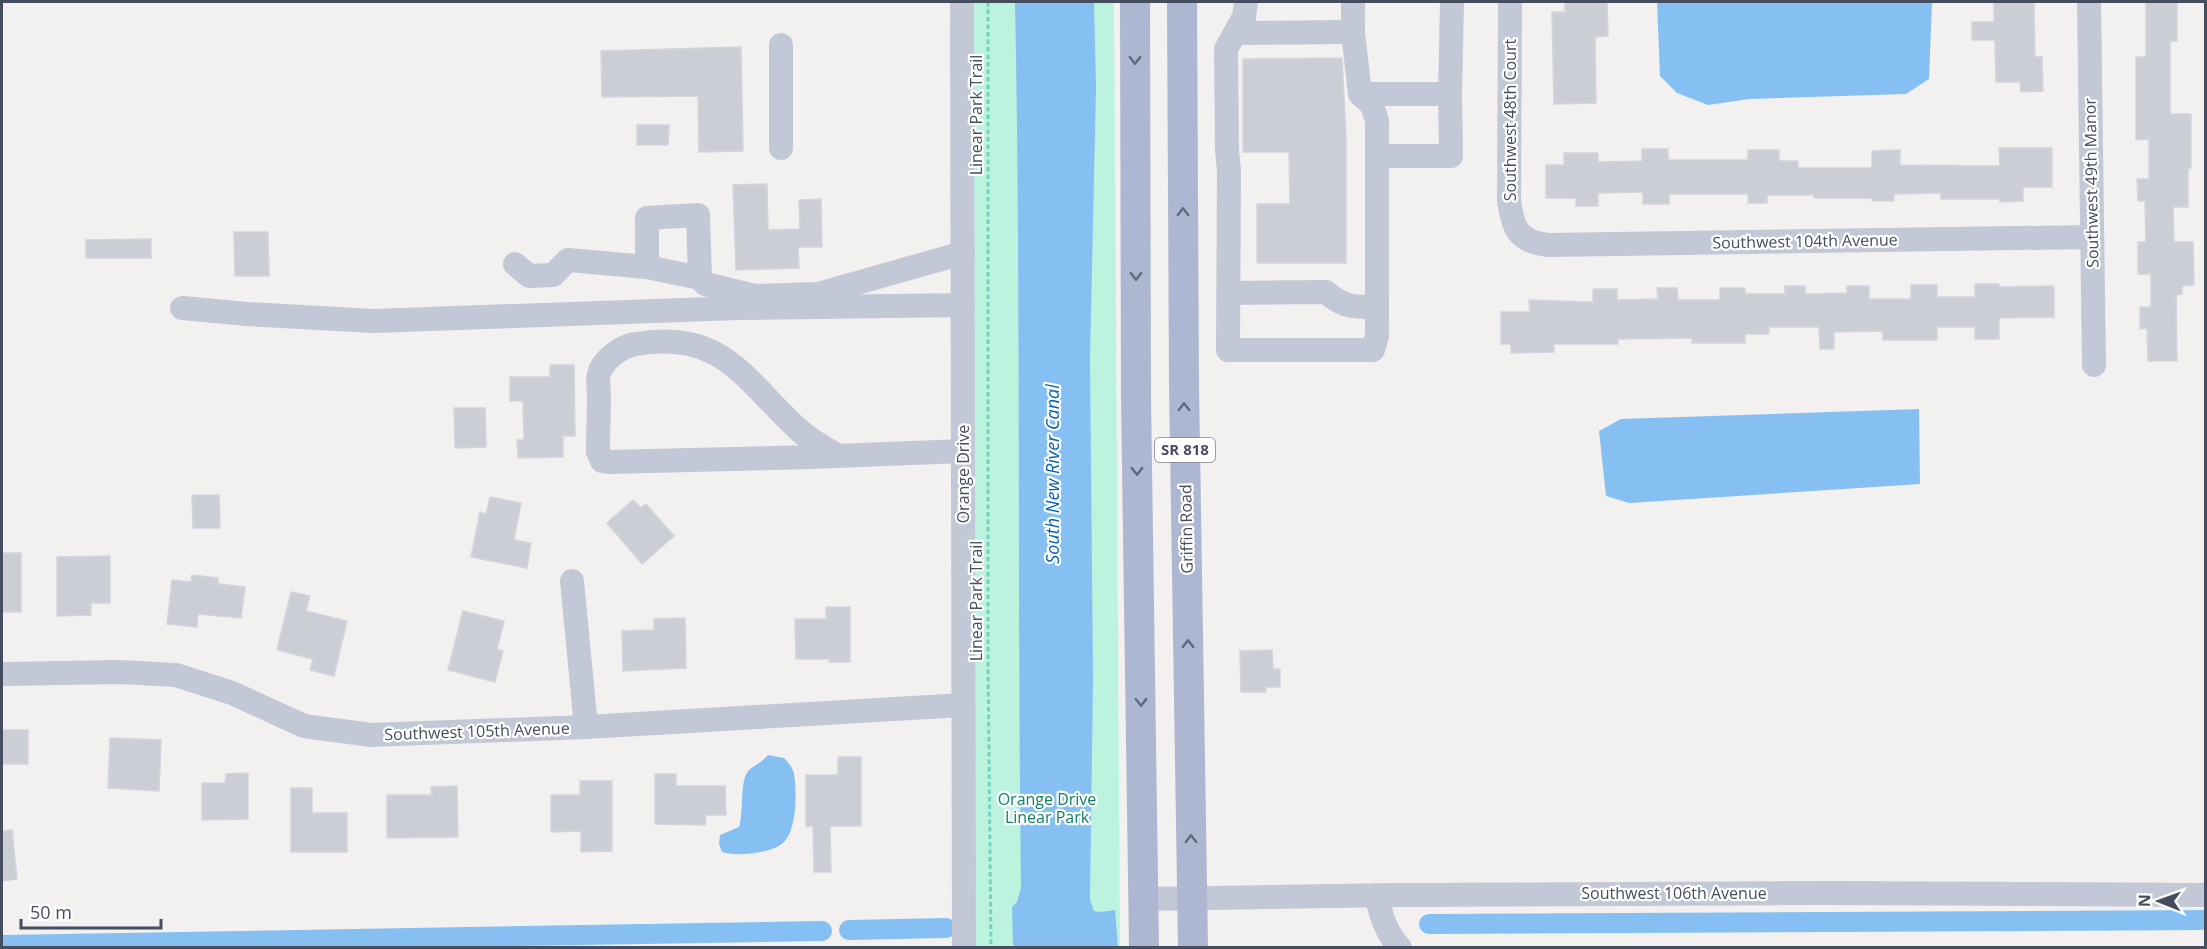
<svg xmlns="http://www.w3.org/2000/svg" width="2207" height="949" font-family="'Open Sans',sans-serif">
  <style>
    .green { fill: #bcf3df }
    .water { fill: #86c0f2 }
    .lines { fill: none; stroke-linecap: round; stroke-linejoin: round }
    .canal { stroke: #86c0f2; stroke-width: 20 }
    .building { fill: #ccced6; stroke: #d4d4dc; stroke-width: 1.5 }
    .path { stroke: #71d3bc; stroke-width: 3; stroke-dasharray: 4.5 3; stroke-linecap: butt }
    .minor { stroke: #c3c8d6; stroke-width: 24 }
    .major { stroke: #aeb7d1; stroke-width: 30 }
    .oneway { stroke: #60687c }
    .labels { text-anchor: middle; stroke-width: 4.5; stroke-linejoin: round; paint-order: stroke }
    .shield { fill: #fff; stroke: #7e828f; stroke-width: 1.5 }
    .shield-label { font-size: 15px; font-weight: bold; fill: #464d5f }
    .street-label { font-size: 16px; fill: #464d5f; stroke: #fff }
    .park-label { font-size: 16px; fill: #118166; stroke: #fff }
    .water-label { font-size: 18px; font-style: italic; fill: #0263b6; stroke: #fff }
  </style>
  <rect width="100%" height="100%" fill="#f3f0f0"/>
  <path class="green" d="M971 2H1114L1120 947H975Z"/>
  <g class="water">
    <path d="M1015 2H1094L1096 87 1090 358 1093 678 1090 900 1094 911 1101 912 1115 910 1118 947 1016 948 1013 944 1012 907 1017 902 1021 888C1017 593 1021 297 1015 2Z"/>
    <path d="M1657 2H1932L1929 79 1906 94 1749 99 1708 105 1677 93 1660 76Z"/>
    <path d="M1919 409 1920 484 1629 503 1606 496 1599 431 1621 419Z"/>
    <path d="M768 755 784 758C788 762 793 768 794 774 797 791 797 829 784 842 774 853 736 857 722 852L719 844 720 835 739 827C744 813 739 780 749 770 755 765 762 762 768 755Z"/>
  </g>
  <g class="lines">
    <g class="canal">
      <path d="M1429 924 2206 920"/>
      <path d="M849 930 946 928"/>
      <path d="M2 945 822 931"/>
    </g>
  </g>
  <g class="building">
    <path d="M1565 2H1607L1608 36 1595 37 1596 103 1554 104 1552 12H1565Z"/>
    <path d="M1994 2H2034L2035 57H2042L2043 91 2021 92 2020 82H1996L1995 40H1972V22H1994Z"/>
    <path d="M2146 2H2177V41H2170V114H2191V168H2188V207H2173L2174 242H2193L2194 285 2182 286V294L2176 295 2177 361H2148L2147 328 2140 329V307H2151V274H2138V242H2146L2145 201H2138L2137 179H2149V139L2136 140V57H2146Z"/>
    <path d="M741 47 743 151 699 152 698 96 602 97 601 51Z"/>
    <path d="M1342 58 1346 137V263H1257V204H1290L1289 152H1243V59Z"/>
    <path d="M637 125H669L668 145H637Z"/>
    <path d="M1999 148H2052V187H2023V201L2000 202V199H1941V193L1894 194V201H1872V198H1814V195H1767V203H1748V194H1669V204H1643V192L1598 193V206H1576V198H1546V165H1564V153H1598V162L1642 161V149H1668V160H1748V150H1779V161H1798V168H1872V151L1900 150V165L2000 166Z"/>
    <path d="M767 184 768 230 800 229 799 200 821 199 822 247H798L799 268 736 270 733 185Z"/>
    <path d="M234 232H268L269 276H235Z"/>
    <path d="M151 239V258H86V240Z"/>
    <path d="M1975 284H1999V287L2054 286V317L1999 318V339H1975V327H1937V340H1883V331L1834 332V349H1820L1819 327H1769V334H1745V343H1692V338L1618 339V344H1554V352L1511 353V344H1501V312H1530L1529 300 1593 302V289H1617V300L1658 299 1657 288H1677L1678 300H1720V288H1745V294H1785V286H1805V294L1847 293V286H1869V299H1911V285H1937V297H1975Z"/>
    <path d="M550 365H574L575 436H563V457L518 458 517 440H524L523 401H510V377H550Z"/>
    <path d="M454 408H485L486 447 455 448Z"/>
    <path d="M192 495H219L220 528H193Z"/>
    <path d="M490 497 521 503 514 540 531 543 527 568 471 557 480 512 486 514Z"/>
    <path d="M633 500 641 508 646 504 674 536 642 564 607 523Z"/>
    <rect x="2" y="553" width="19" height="59"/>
    <path d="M110 556V603H91V615L57 616V557Z"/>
    <path d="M192 575 218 578V584L245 587 241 618 198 614 197 627 167 624 172 580 191 582Z"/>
    <path d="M291 592 310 596 306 611 347 621 334 676 310 670 313 659 277 650Z"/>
    <path d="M826 607H850V662H829V659H796L795 619H826Z"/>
    <path d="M463 611 504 621 497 649 503 651 495 682 448 670Z"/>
    <path d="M685 618 686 668 623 671 622 631 654 630V619Z"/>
    <path d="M1272 650 1273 669H1280V687H1266V692H1241L1240 651Z"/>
    <rect x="2" y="730" width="26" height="34"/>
    <path d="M110 738 161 740 159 791 108 788Z"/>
    <path d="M838 757H861V826H830L831 872H814L813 826 806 827V775H838Z"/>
    <path d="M248 773V819L202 820V783H225L226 774Z"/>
    <path d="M655 774H676V786H725L726 815H706L705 825 655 824Z"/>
    <path d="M580 781H612V851L581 852V831L551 832V795H580Z"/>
    <path d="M457 786 458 837 387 838V795H432L431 787Z"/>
    <path d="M291 788H312V813H347V852H291Z"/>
    <path d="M12 830 17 879 2 881V831Z"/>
  </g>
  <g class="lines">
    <path class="path" d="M988 2V661L991 948"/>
    <g class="minor">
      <path d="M962 2 964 948"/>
      <path d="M1246 2 1244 17 1226 49 1227 150 1229 171 1228 350H1373L1377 336V156"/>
      <path d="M1353 2V32L1360 94H1450L1452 2"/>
      <path d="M1510 2 1509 199C1512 226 1517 242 1548 245L2092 237"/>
      <path d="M2089 2 2094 365"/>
      <path d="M1237 33 1353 32"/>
      <path d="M781 45V148"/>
      <path d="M1360 94 1372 105 1377 121V156H1451L1450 94"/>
      <path d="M515 264 529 276 553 275 568 260 647 267"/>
      <path d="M700 278 647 267V218L698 215 700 278 705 284 755 296 818 294 963 253"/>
      <path d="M1229 293 1326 292C1344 308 1354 307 1377 307"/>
      <path d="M182 308 247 314 373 321 738 308 963 305"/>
      <path d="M838 456C826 448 811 441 800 431 745 381 723 329 636 344 622 346 603 359 599 374 597 381 599 390 599 397 599 415 598 434 598 452L602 461 608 462 811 457 963 451"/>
      <path d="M572 581 586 727"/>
      <path d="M2 674 119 672 176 675 232 693 304 726 371 735 586 727 963 705"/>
      <path d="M1376 895C1381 915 1386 933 1400 948"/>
      <path d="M1143 899 1398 895 1828 893 2206 895"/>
    </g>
    <g class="major">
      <path d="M1135 2 1136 397 1144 948"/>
      <path d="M1182 2 1184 385 1193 948"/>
    </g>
  </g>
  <defs><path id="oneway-chevron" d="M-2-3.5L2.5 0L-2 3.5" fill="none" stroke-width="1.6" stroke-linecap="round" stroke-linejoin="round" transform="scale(1.5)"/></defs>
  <g class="oneway">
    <use href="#oneway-chevron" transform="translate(1135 60) rotate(90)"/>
    <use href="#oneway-chevron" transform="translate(1183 212) rotate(-90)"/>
    <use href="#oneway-chevron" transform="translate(1136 276) rotate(90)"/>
    <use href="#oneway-chevron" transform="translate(1184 407) rotate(-91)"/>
    <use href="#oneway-chevron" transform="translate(1137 471) rotate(89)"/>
    <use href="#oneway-chevron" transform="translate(1188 644) rotate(-91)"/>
    <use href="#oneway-chevron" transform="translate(1141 702) rotate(89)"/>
    <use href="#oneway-chevron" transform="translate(1191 839) rotate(-91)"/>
  </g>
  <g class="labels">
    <rect class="shield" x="1155" y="438" width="60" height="24" rx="4.5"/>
    <g class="shield-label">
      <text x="1185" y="455">SR 818</text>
    </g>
    <g class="street-label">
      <text transform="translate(976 115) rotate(-90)" y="6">Linear Park Trail</text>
      <text transform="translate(1510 120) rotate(-90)" y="6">Southwest 48th Court</text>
      <text transform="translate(2091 183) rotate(-91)" y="6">Southwest 49th Manor</text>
      <text transform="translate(1805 241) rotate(-1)" y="6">Southwest 104th Avenue</text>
      <text transform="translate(963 474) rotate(-90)" y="6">Orange Drive</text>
      <text transform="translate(1186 529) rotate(-91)" y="6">Griffin Road</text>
      <text transform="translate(976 601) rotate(-90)" y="6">Linear Park Trail</text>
      <text transform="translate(477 731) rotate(-2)" y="6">Southwest 105th Avenue</text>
      <text x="1674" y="899">Southwest 106th Avenue</text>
    </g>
    <g class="park-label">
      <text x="1047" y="805">Orange Drive<tspan x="1047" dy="18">Linear Park</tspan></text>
    </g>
    <g class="water-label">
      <text transform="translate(1053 474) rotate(-90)" y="6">South New River Canal</text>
    </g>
  </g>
  <rect width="2207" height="949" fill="none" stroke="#464d5f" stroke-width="6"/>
  <g transform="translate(2159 901) rotate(271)" stroke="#ffffff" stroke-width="4.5" paint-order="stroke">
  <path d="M0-4.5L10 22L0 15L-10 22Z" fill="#464d5f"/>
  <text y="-9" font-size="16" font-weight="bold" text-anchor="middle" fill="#464d5f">N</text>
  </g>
  <path d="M21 919v9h140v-9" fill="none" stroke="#464d5f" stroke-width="3"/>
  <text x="30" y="919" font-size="18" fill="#464d5f" stroke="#ffffff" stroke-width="4.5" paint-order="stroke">50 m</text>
</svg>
